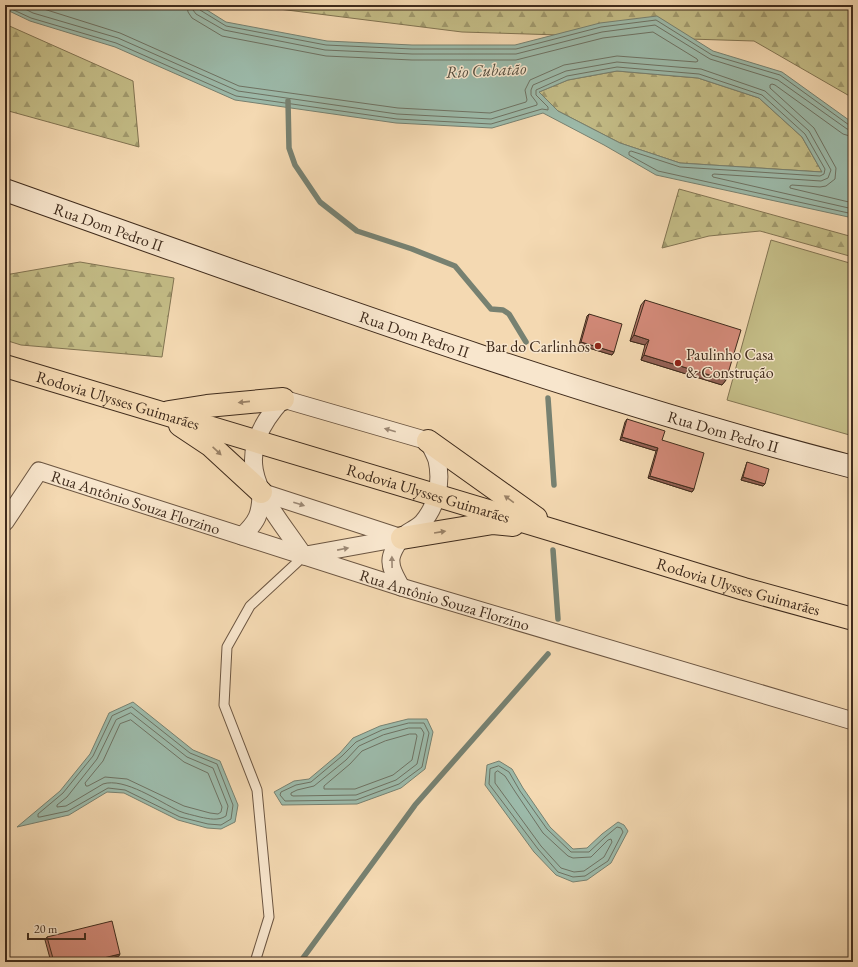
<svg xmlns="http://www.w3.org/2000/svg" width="858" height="967" font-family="'EB Garamond',serif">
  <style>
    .forest { fill: url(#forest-firs); stroke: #827452 }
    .garden { fill: #c4bd87; stroke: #827452 }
    .water { fill: #9cbaaa; stroke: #778171; fill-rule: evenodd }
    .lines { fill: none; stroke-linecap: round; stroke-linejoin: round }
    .shore { stroke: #6e7263; stroke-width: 1 }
    .stream { stroke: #778171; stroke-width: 5.5 }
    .lane-casing { stroke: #6c5642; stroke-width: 11 }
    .street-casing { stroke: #6c5642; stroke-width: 19 }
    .secondary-casing { stroke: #3f2b1c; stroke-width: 24 }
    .highway-casing { stroke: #3f2b1c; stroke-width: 24 }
    .lane { stroke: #f8e6cd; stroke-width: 9 }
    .street { stroke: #f8e6cd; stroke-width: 17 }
    .secondary { stroke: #f8e6cd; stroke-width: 22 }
    .highway { stroke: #f4d9b2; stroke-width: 22 }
    .wall { fill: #b57768; stroke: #3f2b1c }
    .shaded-wall { fill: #946155; stroke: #3f2b1c }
    .building { fill: #d38a79; stroke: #3f2b1c }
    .oneway { fill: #9a8267 }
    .oneway2 { fill: #9c8874 }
    .poi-dot { fill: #8f2418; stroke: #f8e6cd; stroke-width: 1.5 }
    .labels { text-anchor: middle; stroke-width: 3; stroke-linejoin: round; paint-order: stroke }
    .street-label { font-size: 16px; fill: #3f2b1c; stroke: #f8e6cd }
    .poi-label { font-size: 16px; fill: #3f2b1c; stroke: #f8e6cd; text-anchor: end }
    .water-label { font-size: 17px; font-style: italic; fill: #564f40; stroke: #f8e6cd }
  </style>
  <defs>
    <pattern id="forest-firs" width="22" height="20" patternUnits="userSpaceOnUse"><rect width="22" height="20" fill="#c4bd87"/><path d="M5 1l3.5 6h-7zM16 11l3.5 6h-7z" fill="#a19a6e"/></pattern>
  </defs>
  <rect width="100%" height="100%" fill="#f4d9b2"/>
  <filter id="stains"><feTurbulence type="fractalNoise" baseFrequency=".005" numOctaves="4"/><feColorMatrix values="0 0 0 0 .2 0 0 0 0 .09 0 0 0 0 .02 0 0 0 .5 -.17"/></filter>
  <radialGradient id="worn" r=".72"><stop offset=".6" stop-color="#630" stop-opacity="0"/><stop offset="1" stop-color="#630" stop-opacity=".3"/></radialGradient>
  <g class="forest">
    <path d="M247 5H853V98L754 41 462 32Z"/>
    <path d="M5 24 133 81 139 147 5 110Z"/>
    <path d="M617 71 698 78 759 98 802 137 822 172 680 163 620 143 558 111 539 92 568 80Z"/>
    <path d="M679 189 853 237V257L760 231 709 236 662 248Z"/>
    <path d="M80 262 174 278 162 357 21 345 5 340V275Z"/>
  </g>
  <path class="garden" d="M771 240 853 264V436L727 400Z"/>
  <g class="water">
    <path d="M5 5H199L226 22 327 41 412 45H515L600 23 657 16 713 51 782 72 853 123V218L656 175 604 145 543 113 492 128 396 123 235 100 115 47 30 21 5 9ZM617 71 698 78 759 98 802 137 822 172 680 163 620 143 558 111 539 92 568 80Z"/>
    <path d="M133 702 193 750 220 761 238 805 235 822 221 829 207 828 178 820 124 793 107 792 69 815 17 827 60 791 90 754 109 713Z"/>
    <path d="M408 719H427L433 732 425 769 401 788 357 804 282 805 274 792 294 781 309 779 340 753 353 738 380 726Z"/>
    <path d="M499 761 512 769 523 788 550 827 573 849 587 848 602 834 618 822 624 825 628 831 611 863 587 880 573 882 556 875 534 852 485 785 487 765Z"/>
  </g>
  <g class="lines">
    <g class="shore">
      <path d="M17 5 33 13 118 38 238 91 397 114 491 119 537 105V103L531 95V90L533 85 566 71 617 62 701 69 765 91 809 131 831 170 828 178 821 181 714 174 712 175 713 177 853 209"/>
      <path d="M31 5 120 33 239 86 398 108 490 113 526 102 527 100 525 90 530 80 564 65 617 56 696 62 698 61 697 59 653 32 603 38 516 60H412L326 56 222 36 192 18 188 12 187 5"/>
      <path d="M193 5V10L196 14 224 30 325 50 412 54H516L602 32 655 25 710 59 778 80 847 129 853 131"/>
      <path d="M198 5 200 10 226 26 326 45 412 49H516L601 27 656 20 712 55 780 75 849 125 853 126"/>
      <path d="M5 6 31 18 116 43 236 96 397 119 491 124 542 109 548 110V107L536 95V90L567 76 617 67 699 74 762 95 805 134 825 169 824 174 820 176 680 167 631 151 629 152V155L658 171 853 214"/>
      <path d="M853 137 843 134 775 85 772 84 770 85V88L814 128 836 168 835 179 826 186 820 187 792 185 790 186V188L853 203"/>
      <path d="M132 707 190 753 217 764 233 805 231 819 221 825 208 824 180 817 125 790 108 788 68 811 40 817H38V814L63 793 93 756 112 716Z"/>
      <path d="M131 713 187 757 213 768 228 806 226 816C218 821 210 819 200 817 193 815 186 814 179 811 160 802 124 777 103 784L66 806 57 807V805L67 797 97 759 116 720Z"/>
      <path d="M131 720 184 762 208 773 222 807 221 812 218 814 210 813 184 806 127 779 105 777 88 786H86L85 783 103 761 120 724Z"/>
      <path d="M409 723H424L429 733 422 767 399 784 356 800 285 801 280 795 281 792 296 785 311 782 342 756 356 742 382 730Z"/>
      <path d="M409 728H421L424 733 417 764 396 780 356 795 293 796 291 795V793L297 790 314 786 346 760 359 746 383 735Z"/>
      <path d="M410 734H416L417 736 412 760 393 775 355 789H324V786L350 764 362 751 385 741Z"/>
      <path d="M499 766 509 772 520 791 547 829 571 852H589L605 837 617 827 621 828 623 832 608 861 585 876 573 877 558 872 538 849 489 784 490 769Z"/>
      <path d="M498 771 505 776 516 793 543 833 568 856 573 858 591 857 608 840 611 839 612 842 604 857 584 871 574 872 561 868 541 846 495 783V773Z"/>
    </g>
    <g class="stream">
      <path d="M288 101 289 148 295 165 320 202 357 231 412 249 455 266 491 309 503 310 509 314 526 342"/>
      <path d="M548 398 554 485"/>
      <path d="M553 550 558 619"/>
      <path d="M300 962 415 805 548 654"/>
    </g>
    <defs>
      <path id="lane" d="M255 962 269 917 257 790 224 705 227 647 250 606 304 556"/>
      <g id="street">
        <path d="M261 492 402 538"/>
        <path id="s1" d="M5 522 39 471 401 587 853 721"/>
        <path d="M242 536C257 522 261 514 261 492"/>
        <path d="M306 555 400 538"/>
        <path d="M304 556C265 498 224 463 283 399L428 441C431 447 435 454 437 460 442 482 437 506 422 523 416 529 407 532 402 537 397 543 390 555 391 562 391 571 397 579 401 587"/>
      </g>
      <g id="secondary">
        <path id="s2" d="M5 190C285 289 565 393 853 467"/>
      </g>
      <g id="highway">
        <path id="s3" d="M5 366 552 530 744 589 853 619"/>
        <path d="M169 412 207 406 283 399"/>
        <path d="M180 425 210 445 261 492"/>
        <path d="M428 441 536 518"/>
        <path d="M402 538 493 523 513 525"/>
      </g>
    </defs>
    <use href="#lane" class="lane-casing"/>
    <use href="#street" class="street-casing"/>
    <use href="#secondary" class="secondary-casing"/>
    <use href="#highway" class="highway-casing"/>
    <use href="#lane" class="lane"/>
    <use href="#street" class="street"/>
    <use href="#secondary" class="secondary"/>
    <use href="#highway" class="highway"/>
  </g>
  <g class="wall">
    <path d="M645 300 726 380 722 385 641 360 645 345 630 341 641 305Z"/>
    <path d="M589 314 614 352 612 355 579 345 587 316Z"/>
    <path d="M627 419 662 440 694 489 692 492 648 478 656 451 620 440 625 422Z"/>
    <path d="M747 462 765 484 763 486 741 480Z"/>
    <path d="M47 937 119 956 96 962H51L45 940Z"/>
  </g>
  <g class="shaded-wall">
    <path d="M634 335 649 340 645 345 630 341Z"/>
    <path d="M581 342 614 352 612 355 579 345Z"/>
    <path d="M644 355 726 380 722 385 641 360Z"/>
    <path d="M622 437 658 448 656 451 620 440Z"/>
    <path d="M650 476 694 489 692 492 648 478Z"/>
    <path d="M743 477 765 484 763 486 741 480Z"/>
    <path d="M120 954 119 956 96 962H87Z"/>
  </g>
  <g class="building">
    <path d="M645 300 741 330 726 380 644 355 649 340 634 335Z"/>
    <path d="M589 314 622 324 614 352 581 342Z"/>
    <path d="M627 419 665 431 662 440 704 453 694 489 650 476 658 448 622 437Z"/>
    <path d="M747 462 769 469 765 484 743 477Z"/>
    <path d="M112 921 120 954 87 962H54L47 937Z"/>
    <path d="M700 959 717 962H699Z"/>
  </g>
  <defs><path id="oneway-solid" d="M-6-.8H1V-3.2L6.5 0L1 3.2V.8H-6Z"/></defs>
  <g class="oneway">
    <use href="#oneway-solid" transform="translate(244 402) rotate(174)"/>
    <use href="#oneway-solid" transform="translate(217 451) rotate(43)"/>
    <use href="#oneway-solid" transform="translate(509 499) rotate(-144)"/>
    <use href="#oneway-solid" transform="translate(440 532) rotate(-9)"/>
  </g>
  <g class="oneway2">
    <use href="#oneway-solid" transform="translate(390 430) rotate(-164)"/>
    <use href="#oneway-solid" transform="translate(299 504) rotate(18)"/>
    <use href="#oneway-solid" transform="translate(343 549) rotate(-11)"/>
    <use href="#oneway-solid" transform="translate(392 562) rotate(-91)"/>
  </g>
  <g class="poi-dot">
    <circle cx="598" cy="346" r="4"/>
    <circle cx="678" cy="363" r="4"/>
  </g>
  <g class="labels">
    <g class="street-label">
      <text dy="6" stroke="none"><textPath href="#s2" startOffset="110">Rua Dom Pedro II</textPath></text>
      <text dy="6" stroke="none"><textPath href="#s2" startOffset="434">Rua Dom Pedro II</textPath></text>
      <text dy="6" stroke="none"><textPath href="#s3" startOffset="118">Rodovia Ulysses Guimarães</textPath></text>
      <text dy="6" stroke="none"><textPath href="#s2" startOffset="758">Rua Dom Pedro II</textPath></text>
      <text dy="6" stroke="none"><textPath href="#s3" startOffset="442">Rodovia Ulysses Guimarães</textPath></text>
      <text dy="6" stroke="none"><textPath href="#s1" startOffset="163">Rua Antônio Souza Florzino</textPath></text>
      <text dy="6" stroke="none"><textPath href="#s3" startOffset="766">Rodovia Ulysses Guimarães</textPath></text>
      <text dy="6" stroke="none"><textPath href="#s1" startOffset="487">Rua Antônio Souza Florzino</textPath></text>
    </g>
    <g class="poi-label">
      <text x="590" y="352">Bar do Carlinhos</text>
      <text x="686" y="360" text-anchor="start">Paulinho Casa<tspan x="686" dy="18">&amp; Construção</tspan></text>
    </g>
    <g class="water-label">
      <text transform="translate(486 70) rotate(-3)" y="6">Rio Cubatão</text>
    </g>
  </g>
  <rect width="858" height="967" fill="none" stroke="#f4d9b2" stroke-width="20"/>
  <rect x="6" y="6" width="846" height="955" fill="none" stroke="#3f2b1c" stroke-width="2"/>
  <rect x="10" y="10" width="838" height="947" fill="none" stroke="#3f2b1c"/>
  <path d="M28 933v6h57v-6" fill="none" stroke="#3f2b1c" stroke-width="2"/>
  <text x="34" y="933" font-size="12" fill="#3f2b1c" stroke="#f8e6cd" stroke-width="3" paint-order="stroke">20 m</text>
  <rect width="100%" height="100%" filter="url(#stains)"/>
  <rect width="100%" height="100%" fill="url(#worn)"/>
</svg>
